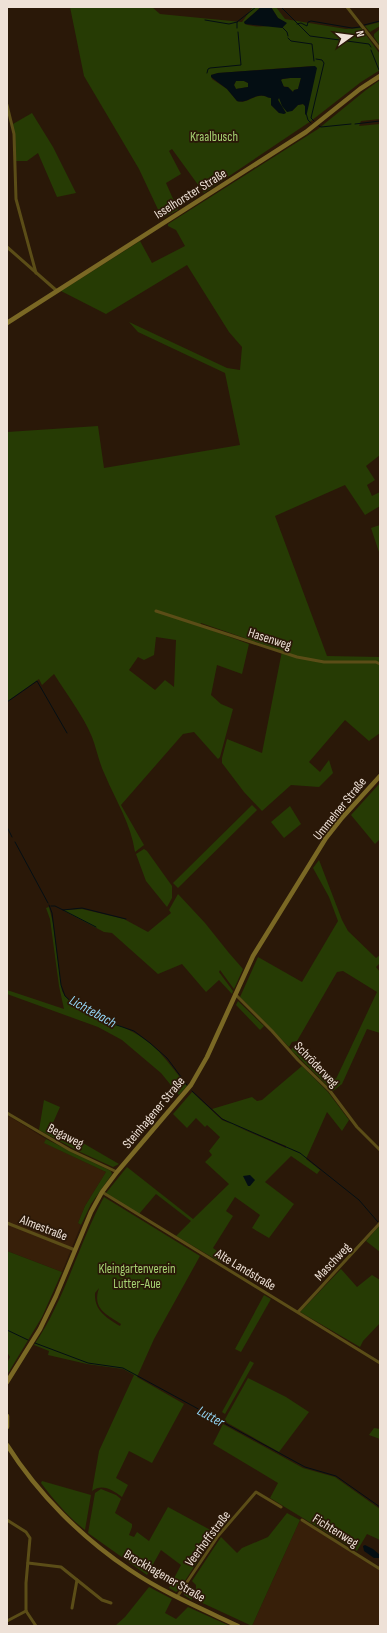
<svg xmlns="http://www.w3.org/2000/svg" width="387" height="1633" font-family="'Sofia Sans Condensed',sans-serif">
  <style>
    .built { fill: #371f09 }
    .green { fill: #263b04; fill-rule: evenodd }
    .water { fill: #040e13; fill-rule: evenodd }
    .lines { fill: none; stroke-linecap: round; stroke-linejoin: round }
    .stream { stroke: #040e13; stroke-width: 1 }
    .street { stroke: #5b4d17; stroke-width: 3 }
    .secondary { stroke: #7a6824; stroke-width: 4.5 }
    .labels { text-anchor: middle; stroke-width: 3.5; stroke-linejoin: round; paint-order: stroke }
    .park-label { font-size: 13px; fill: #a6d272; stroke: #2a1808 }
    .street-label { font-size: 13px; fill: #eee1d7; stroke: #2a1808 }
    .water-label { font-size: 14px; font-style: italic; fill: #94d6f6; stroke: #2a1808 }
  </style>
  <rect width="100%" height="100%" fill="#2a1808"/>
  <g class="built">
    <path d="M7 1115 46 1139 45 1143 106 1172 85 1206 78 1223 81 1225 62 1272 7 1251Z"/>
    <path d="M300 1520 380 1570V1626H252Z"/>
  </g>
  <g class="green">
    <path d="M70 7H152L160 14 242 22 253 7H261L244 22 245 24C259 29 271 26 285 22L278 18 271 7H276L285 19 346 29 361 28 380 54V70L361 82 311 121 204 193 172 149 169 151 181 174 166 183 178 210 162 218 139 169 84 76ZM313 66 305 114V106L303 104 298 105 292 111 279 97 278 100 286 113H279L271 105V98C266 97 264 95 259 96 251 97 245 104 237 101L227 89 212 79 211 75 218 73Z"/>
    <path d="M380 22V26L370 32 365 26Z"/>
    <path d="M380 29V46L374 37V34Z"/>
    <path d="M290 78H301L298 89 294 90 293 92 288 87 283 86 281 80 283 79Z"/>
    <path d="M380 80V119L361 121 359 126 380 124V455L366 466 375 480 367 485 372 496 380 492V506L365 515 345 485 275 516 327 656 380 657V733L369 741 345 720 309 762 320 772 329 760 333 773 319 787 291 785 262 811 244 792 222 763V758L227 739 262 753 282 651 201 623 200 626 249 644 242 674 217 665 211 695 221 704 233 709 220 757 218 759 194 732 183 734 121 805 144 845 135 852C131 824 116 801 105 775 99 763 97 750 92 737 83 715 67 695 54 674L42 685 39 679 8 701 7 700V432L98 426 104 468 240 445 225 373 138 332 129 322 227 368 240 370 242 347 229 332 187 265 106 314 61 291 140 241 152 263 185 246 176 230 168 226V224L318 129 366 90ZM156 637 176 640 174 687 165 680 155 690 129 670 138 657 144 660 154 655Z"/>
    <path d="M236 81H244L248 83V87L236 89 234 85Z"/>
    <path d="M32 113 53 147 76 193 57 197 38 153 27 161H16L13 124Z"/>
    <path d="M380 525V555L371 528Z"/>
    <path d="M380 783V839L375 844 351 815Z"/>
    <path d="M252 805 257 810 178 888 173 883Z"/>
    <path d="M290 806 301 824 284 838 271 822Z"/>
    <path d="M144 849 147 851 172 886V898L167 907 146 881 136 854Z"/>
    <path d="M319 860 342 920 348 931 376 958 380 955V963L376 967 380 972V1033L367 1029 342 1084 333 1091 291 1050 293 1047 336 1079 377 992 343 971 337 972 297 1041 292 1042 289 1047 240 997 258 957 302 982 338 921 329 897 313 868Z"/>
    <path d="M178 894 205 923 229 953 243 969 234 989 220 970 219 972 233 991 232 994 219 980 206 992 182 964 158 974 112 933 104 932 64 911 65 910 82 909 124 919 148 932 171 913 169 910Z"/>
    <path d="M49 907 53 923 62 991C73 1014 117 1021 138 1035 160 1048 171 1067 187 1086L179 1095 161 1073 122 1040 98 1027 7 994V990L64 1009 59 986 50 919 46 908Z"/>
    <path d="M238 1001 264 1026 260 1030 236 1005Z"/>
    <path d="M302 1066 328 1092 349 1120 342 1131 327 1112 306 1159 320 1170 317 1174 291 1156 265 1182 294 1204 269 1238 252 1228 260 1215 235 1197 226 1211 233 1216 213 1248 224 1256 220 1262 176 1236 191 1221 156 1194 139 1214 106 1193 127 1167 193 1219 229 1184 205 1162 212 1155 209 1151 220 1137 207 1125 205 1127 196 1118 187 1128 173 1114 192 1092 222 1120 286 1148V1146L231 1124 223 1119 212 1109 252 1097 257 1101 262 1100Z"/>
    <path d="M44 1100 60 1107 52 1125 119 1164 113 1167 78 1151 39 1130Z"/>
    <path d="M46 1139 111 1171 112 1174 91 1204 81 1225 78 1223 85 1206 106 1172 44 1143Z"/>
    <path d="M104 1197 200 1256 154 1339 137 1377 184 1404 152 1463 129 1451 116 1478 128 1485 122 1497C113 1490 102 1483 92 1491L99 1451 134 1375 123 1369 87 1364 48 1355 49 1351 34 1345C65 1300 78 1245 104 1197ZM99 1288C92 1309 106 1314 121 1324L120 1326C107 1318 94 1311 95 1293Z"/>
    <path d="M379 1226 380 1227V1252L366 1241Z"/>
    <path d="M7 1251 62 1272 42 1317 7 1375V1363L10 1357 7 1352Z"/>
    <path d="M341 1269 357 1287 372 1275 380 1280V1323L363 1341 360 1347 300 1312Z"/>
    <path d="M264 1295 271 1299 241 1352 235 1349Z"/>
    <path d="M250 1361 254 1363 225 1414 222 1412Z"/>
    <path d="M248 1378 286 1397 309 1412 279 1452 224 1421Z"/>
    <path d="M223 1424 303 1468 335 1477 380 1509V1540L367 1534 357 1551 270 1498 278 1483 213 1444Z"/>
    <path d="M374 1428 380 1429V1439L369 1435Z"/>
    <path d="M42 1481 91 1495 85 1530C68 1517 54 1500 41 1483Z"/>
    <path d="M101 1489 116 1495 121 1499 115 1513 132 1524V1527L129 1535 134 1537 137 1532 149 1541 168 1507 216 1533 179 1590 176 1592 169 1588 181 1565 161 1550 147 1575 88 1533 95 1493Z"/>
    <path d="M287 1513 300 1520 252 1626 196 1600V1585L192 1581 221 1537 237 1553 242 1548 268 1537Z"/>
    <path d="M189 1585 193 1588 192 1600 184 1595V1591Z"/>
    <path d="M149 1587 172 1599 165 1613 176 1619 188 1607 230 1626H115L125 1617Z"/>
  </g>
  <g class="water">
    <path d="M261 7H271L278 18 287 23 282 28 245 24 244 22Z"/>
    <path d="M315 66 317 68 307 113 305 115V106L303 104 298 105 292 111 287 112 282 106 279 98 278 100 286 113 284 114 279 113 271 105V98C269 98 267 97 265 96 255 93 247 104 237 101L227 89 211 77V75L218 73ZM290 78H301L298 89 294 90 293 92 288 87H284L281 80 282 79ZM236 81H244L248 83V87L236 89 234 85Z"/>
    <path d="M250 1175 255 1180 250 1186H248L243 1176Z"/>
    <path d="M365 1545 373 1549 380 1555V1558H374L364 1551 363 1546Z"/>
  </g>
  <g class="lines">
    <g class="stream">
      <path d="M281 7 310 36 369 44 371 47"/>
      <path d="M205 20 229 24 237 22"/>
      <path d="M297 24 301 23 307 26 308 22 311 21 352 28 360 27"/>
      <path d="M364 25 380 21"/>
      <path d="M282 27 287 32 288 36"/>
      <path d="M237 28V22L256 7"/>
      <path d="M288 38 291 41 312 44 314 61"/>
      <path d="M371 50 379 70"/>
      <path d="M207 73 208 69 210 68 241 65 238 32"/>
      <path d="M306 113 308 120 311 123"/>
      <path d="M314 121 311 118 324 63 322 60 316 59"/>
      <path d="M355 124 380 121"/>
      <path d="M319 126 321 127 351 124"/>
      <path d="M7 702 37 681 67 733"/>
      <path d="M7 827 12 837"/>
      <path d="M15 842 48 903"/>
      <path d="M49 905 52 913 61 985 65 996 74 1004 85 1008 108 1022 134 1031 150 1043 167 1058 187 1085"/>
      <path d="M51 906H55L63 910 82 908 126 919"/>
      <path d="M63 910 96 927"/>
      <path d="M192 1091 222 1119 300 1153 359 1200 378 1222"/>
      <path d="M7 1330 28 1340"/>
      <path d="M35 1343 88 1363 123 1368 283 1455 305 1467 336 1476 380 1507"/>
    </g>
    <g class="street">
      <path d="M347 7 380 49"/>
      <path d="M7 105 14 134 16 199 36 273"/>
      <path d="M7 247 57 291"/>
      <path d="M156 611 297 657 324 662H376L380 664"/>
      <path d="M235 994 272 1031 298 1060 330 1091 357 1127 380 1150"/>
      <path d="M7 1113 70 1150 117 1172"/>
      <path d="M102 1192 380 1363"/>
      <path d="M7 1223 75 1250"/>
      <path d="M298 1312 380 1223"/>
      <path d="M7 1520 26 1532 30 1538 26 1583V1611"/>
      <path d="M302 1520 380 1569"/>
      <path d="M28 1563 61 1567 102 1600 111 1603"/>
      <path d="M177 1597 218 1536 256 1492 281 1507"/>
      <path d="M72 1608 77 1580"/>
      <path d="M26 1611 36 1626"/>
      <path d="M7 1621 26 1611"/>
    </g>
    <g class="secondary">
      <path d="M7 323 306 132 360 89 380 76"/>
      <path d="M7 1382 40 1329 56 1296 91 1212 102 1192 117 1172 191 1085 207 1057 253 956 326 838 341 819 380 776"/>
      <path d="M7 1416V1427"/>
      <path d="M7 1445C38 1494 82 1538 130 1570 164 1593 202 1609 238 1626"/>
    </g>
  </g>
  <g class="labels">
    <g class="park-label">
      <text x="214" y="141">Kraalbusch</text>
      <text x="137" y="1273">Kleingartenverein<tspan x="137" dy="15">Lutter-Aue</tspan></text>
    </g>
    <g class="street-label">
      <text transform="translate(190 193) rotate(-32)" y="5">Isselhorster Straße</text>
      <text transform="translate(270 638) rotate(18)" y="5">Hasenweg</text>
      <text transform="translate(339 808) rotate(-51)" y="5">Ummelner Straße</text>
      <text transform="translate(317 1064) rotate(46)" y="5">Schröderweg</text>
      <text transform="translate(153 1112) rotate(-50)" y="5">Steinhagener Straße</text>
      <text transform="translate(66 1135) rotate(27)" y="5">Begaweg</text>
      <text transform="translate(44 1227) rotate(21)" y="5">Almestraße</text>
      <text transform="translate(332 1261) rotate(-47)" y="5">Maschweg</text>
      <text transform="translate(246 1269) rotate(31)" y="5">Alte Landstraße</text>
      <text transform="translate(336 1530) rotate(32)" y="5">Fichtenweg</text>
      <text transform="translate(207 1538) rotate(-53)" y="5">Veerhoffstraße</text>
      <text transform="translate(165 1575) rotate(30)" y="5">Brockhagener Straße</text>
    </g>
    <g class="water-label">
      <text transform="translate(93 1011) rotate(29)" y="5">Lichtebach</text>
      <text transform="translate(211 1416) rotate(29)" y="5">Lutter</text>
    </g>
  </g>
  <rect width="387" height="1633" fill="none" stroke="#eee1d7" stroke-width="16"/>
  <g transform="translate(351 36) rotate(76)" stroke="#2a1808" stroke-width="3" paint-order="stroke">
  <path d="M0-3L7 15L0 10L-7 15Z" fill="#eee1d7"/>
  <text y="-6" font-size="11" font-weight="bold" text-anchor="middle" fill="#eee1d7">N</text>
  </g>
</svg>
